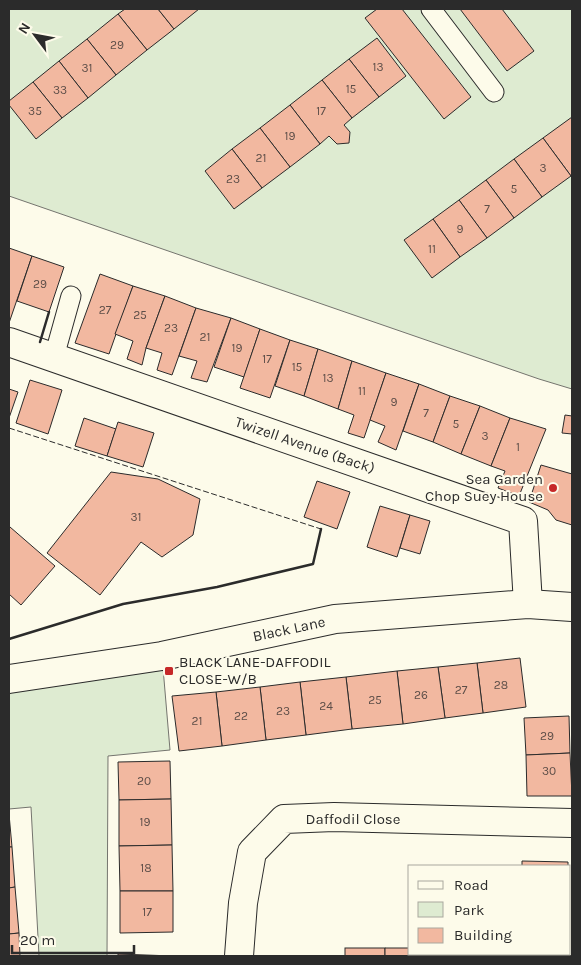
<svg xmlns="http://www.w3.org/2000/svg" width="581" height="965" font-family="Karla,sans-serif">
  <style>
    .green { fill: #deebd1; stroke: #74746e }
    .building { fill: #f2b8a0; stroke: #2b2b2b }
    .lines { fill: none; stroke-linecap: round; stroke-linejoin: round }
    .service-casing { stroke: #2b2b2b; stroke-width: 21 }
    .minor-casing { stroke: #2b2b2b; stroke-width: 30 }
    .service { stroke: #fdfbea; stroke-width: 19 }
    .minor { stroke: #fdfbea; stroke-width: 28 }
    .fence { stroke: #2b2b2b; stroke-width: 1; stroke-dasharray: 6 2.5; stroke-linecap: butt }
    .wall { stroke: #2b2b2b; stroke-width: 2.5 }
    .poi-dot { fill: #c62828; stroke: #fdfbea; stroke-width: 2 }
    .labels { text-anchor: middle; stroke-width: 4; stroke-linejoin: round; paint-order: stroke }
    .number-label { font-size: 12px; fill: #5d4e48 }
    .street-label { font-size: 15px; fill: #2b2b2b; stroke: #fdfbea }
    .poi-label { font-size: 15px; fill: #2b2b2b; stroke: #fdfbea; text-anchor: end }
  </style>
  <rect width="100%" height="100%" fill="#fdfbea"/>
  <g class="green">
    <path d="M9 9H572V389L539 379 9 196Z"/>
    <path d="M162 656 170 750 108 756 107 956H39L31 807 9 809V679Z"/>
  </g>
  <g class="building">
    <path d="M125 9H158L174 29 147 50 118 14Z"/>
    <path d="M158 9H199L174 29Z"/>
    <path d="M377 9H402L471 97 444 119 365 18Z"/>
    <path d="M460 9H502L534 51 507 71Z"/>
    <path d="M118 14 147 50 116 75 87 39Z"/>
    <path d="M377 38 406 76 379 97 349 59Z"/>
    <path d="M87 39 116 75 88 98 59 61Z"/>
    <path d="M349 59 379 97 352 118 322 80Z"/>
    <path d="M59 61 88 98 62 118 33 82Z"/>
    <path d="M322 80 352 118 344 125 350 132 349 143 337 144 329 136 320 144 290 105Z"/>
    <path d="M33 82 62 118 36 139 9 105V101Z"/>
    <path d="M290 105 320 144 290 167 260 128Z"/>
    <path d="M572 117V175L571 176 543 138Z"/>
    <path d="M260 128 290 167 262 188 232 149Z"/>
    <path d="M543 138 571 176 542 197 514 159Z"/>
    <path d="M232 149 262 188 234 209 205 171Z"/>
    <path d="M514 159 542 197 514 218 486 180Z"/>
    <path d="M486 180 514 218 487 238 459 200Z"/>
    <path d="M459 200 487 238 460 257 433 219Z"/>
    <path d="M433 219 460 257 432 278 404 240Z"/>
    <path d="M9 248 32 256 9 323Z"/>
    <path d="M32 256 64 267 49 312 17 301Z"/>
    <path d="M100 274 133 286 109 354 75 343Z"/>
    <path d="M133 286 165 296 146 348 142 365 127 359 133 341 115 334Z"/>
    <path d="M165 296 196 308 172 375 157 370 162 353 146 348Z"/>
    <path d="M196 308 231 318 207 382 191 378 197 361 179 356Z"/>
    <path d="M231 318 260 329 244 377 214 367Z"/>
    <path d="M260 329 290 340 270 398 240 388Z"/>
    <path d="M290 340 318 349 304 396 275 386Z"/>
    <path d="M318 349 352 361 338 409 304 396Z"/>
    <path d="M352 361 386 373 364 438 348 433 354 415 338 409Z"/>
    <path d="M386 373 419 384 396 450 378 442 385 426 370 420Z"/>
    <path d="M30 380 62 390 48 434 16 423Z"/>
    <path d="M419 384 450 396 433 442 403 431Z"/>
    <path d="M9 389 18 392 9 418Z"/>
    <path d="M450 396 480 406 461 454 433 442Z"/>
    <path d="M480 406 510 418 491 466 461 454Z"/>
    <path d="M565 415 572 416V434L562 433Z"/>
    <path d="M84 418 116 429 107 456 75 446Z"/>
    <path d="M510 418 546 429 519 496 498 488 505 471 491 466Z"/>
    <path d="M118 422 154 433 143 467 107 456Z"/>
    <path d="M541 465 572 474V525L556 520 548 510 529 502Z"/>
    <path d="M111 472 158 479 200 499 193 535 162 557 141 542 100 595 47 553Z"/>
    <path d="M317 481 350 492 337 529 304 517Z"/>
    <path d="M380 506 410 515 397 557 367 547Z"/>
    <path d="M410 515 430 521 420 554 400 548Z"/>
    <path d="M10 527 55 566 21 605 9 594V529Z"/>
    <path d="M520 658 526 707 483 713 477 663Z"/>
    <path d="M477 663 483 713 445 718 438 667Z"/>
    <path d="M438 667 445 718 403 724 397 671Z"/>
    <path d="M397 671 403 724 352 729 346 677Z"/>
    <path d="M346 677 352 729 306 735 300 682Z"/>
    <path d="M300 682 306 735 266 740 260 687Z"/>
    <path d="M260 687 266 740 222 746 216 692Z"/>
    <path d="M216 692 222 746 179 751 172 696Z"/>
    <path d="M569 716 570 753 526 755 524 718Z"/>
    <path d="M570 753 572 796H527L526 755Z"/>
    <path d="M170 761 171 799 119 800 118 762Z"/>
    <path d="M171 799 172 845 119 846V800Z"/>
    <path d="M9 814 12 847H9Z"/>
    <path d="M172 845 173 891H120L119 846Z"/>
    <path d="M9 847H12L15 887 9 888Z"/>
    <path d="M522 861 568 862V866H522Z"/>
    <path d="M15 887 19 933 9 934V888Z"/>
    <path d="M120 891H173V932L120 933Z"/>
    <path d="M19 933 20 956H9V934Z"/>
    <rect x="345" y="948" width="40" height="8"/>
    <path d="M385 948H410V954H427V956H385Z"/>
    <path d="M118 954 173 956H118Z"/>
    <rect x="427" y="954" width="43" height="2"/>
    <rect x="470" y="954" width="46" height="2"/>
    <path d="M522 954 552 956H522Z"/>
  </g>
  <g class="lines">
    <defs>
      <g id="service">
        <path d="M431 9 494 92"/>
        <path d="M54 357 71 296"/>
      </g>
      <g id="minor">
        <path d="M9 342 523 521 528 604"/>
        <path d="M9 679 162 656 335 619 528 604 572 607"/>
        <path d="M239 956 243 903 252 852 284 819 334 817 572 823"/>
      </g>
    </defs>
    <use href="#service" class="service-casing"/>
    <use href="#minor" class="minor-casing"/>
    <use href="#service" class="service"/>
    <use href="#minor" class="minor"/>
    <path class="fence" d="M9 428 321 529"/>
    <g class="wall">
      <path d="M40 342 49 312"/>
      <path d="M9 639 123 604 217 587 313 564 321 529"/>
    </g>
  </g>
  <g class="poi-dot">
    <circle cx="553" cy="488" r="5"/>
    <rect x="164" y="666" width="10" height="10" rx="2.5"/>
  </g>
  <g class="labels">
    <g class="number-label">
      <text x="117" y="49">29</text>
      <text x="378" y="71">13</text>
      <text x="87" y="72">31</text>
      <text x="351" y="93">15</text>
      <text x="60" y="94">33</text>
      <text x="35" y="115">35</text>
      <text x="321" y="115">17</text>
      <text x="290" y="140">19</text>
      <text x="261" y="162">21</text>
      <text x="543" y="172">3</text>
      <text x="233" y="183">23</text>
      <text x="514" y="193">5</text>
      <text x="487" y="213">7</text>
      <text x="460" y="233">9</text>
      <text x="432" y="253">11</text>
      <text x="40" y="288">29</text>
      <text x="105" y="314">27</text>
      <text x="140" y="319">25</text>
      <text x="171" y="332">23</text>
      <text x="205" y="341">21</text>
      <text x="237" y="352">19</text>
      <text x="267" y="363">17</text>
      <text x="297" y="371">15</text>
      <text x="328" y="382">13</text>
      <text x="362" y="395">11</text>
      <text x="394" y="406">9</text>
      <text x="426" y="417">7</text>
      <text x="456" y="428">5</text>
      <text x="485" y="440">3</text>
      <text x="518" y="451">1</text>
      <text x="136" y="521">31</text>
      <text x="501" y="689">28</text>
      <text x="461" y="694">27</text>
      <text x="421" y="699">26</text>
      <text x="375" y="704">25</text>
      <text x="326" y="710">24</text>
      <text x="283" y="715">23</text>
      <text x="241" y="720">22</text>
      <text x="197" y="725">21</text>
      <text x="547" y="740">29</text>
      <text x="549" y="775">30</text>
      <text x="144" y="785">20</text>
      <text x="145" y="826">19</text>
      <text x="146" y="872">18</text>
      <text x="147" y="916">17</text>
    </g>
    <g class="street-label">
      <text transform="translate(305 445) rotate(19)" y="5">Twizell Avenue (Back)</text>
      <text transform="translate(289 629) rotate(-12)" y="5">Black Lane</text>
      <text x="353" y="824">Daffodil Close</text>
    </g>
    <g class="poi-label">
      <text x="543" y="484">Sea Garden<tspan x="543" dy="17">Chop Suey House</tspan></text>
      <text x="179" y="667" text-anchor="start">BLACK LANE-DAFFODIL<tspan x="179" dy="17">CLOSE-W/B</tspan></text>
    </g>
  </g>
  <rect width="581" height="965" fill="none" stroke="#2b2b2b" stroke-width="20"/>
  <rect x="408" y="865" width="162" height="90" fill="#fdfbea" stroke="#a9a89e"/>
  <rect x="418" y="881" width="25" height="8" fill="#fdfbea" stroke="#a9a89e"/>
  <text x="454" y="890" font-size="15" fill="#2b2b2b">Road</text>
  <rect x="418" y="902" width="25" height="15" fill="#deebd1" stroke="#a9a89e"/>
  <text x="454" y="915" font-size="15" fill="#2b2b2b">Park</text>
  <rect x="418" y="928" width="25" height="15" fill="#f2b8a0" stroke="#a9a89e"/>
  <text x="454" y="940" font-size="15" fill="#2b2b2b">Building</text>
  <g transform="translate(35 35) rotate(302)" stroke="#fdfbea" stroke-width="4" paint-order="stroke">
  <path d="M0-4L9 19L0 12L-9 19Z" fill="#2b2b2b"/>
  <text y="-8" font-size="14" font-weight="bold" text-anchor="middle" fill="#2b2b2b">N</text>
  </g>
  <path d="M12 945v8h122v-8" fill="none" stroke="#2b2b2b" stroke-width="2.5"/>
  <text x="20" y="945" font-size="15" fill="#2b2b2b" stroke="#fdfbea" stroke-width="4" paint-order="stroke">20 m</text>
</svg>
